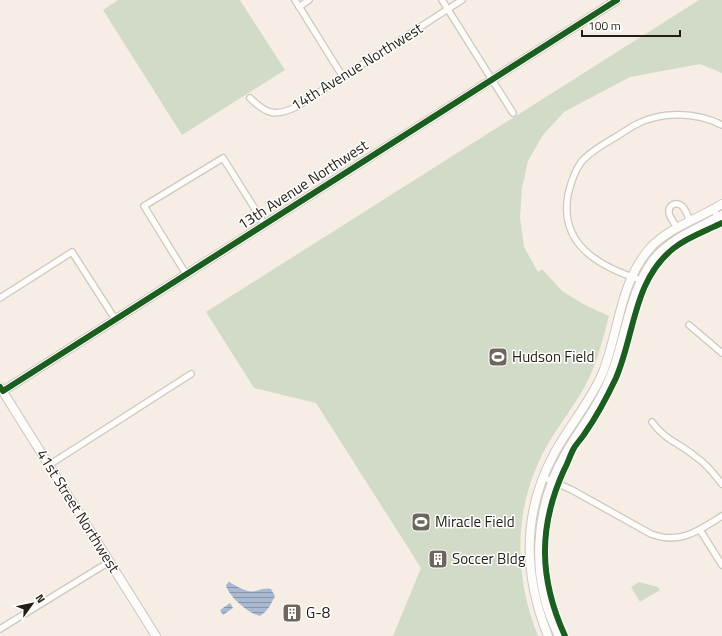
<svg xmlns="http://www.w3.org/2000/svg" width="722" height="636" font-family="'Titillium Web',sans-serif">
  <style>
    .green { fill: #d2dbc8 }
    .water { fill: url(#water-rules) }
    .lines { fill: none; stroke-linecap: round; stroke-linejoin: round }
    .street-casing { stroke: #cec7be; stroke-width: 8 }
    .secondary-casing { stroke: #cec7be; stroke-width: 10 }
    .street { stroke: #fefcfb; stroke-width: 5.5 }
    .secondary { stroke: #fefcfb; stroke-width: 8 }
    .cycleway-casing { stroke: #fff; stroke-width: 8 }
    .cycleway { stroke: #1b5e20; stroke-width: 6 }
    .labels { text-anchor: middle; stroke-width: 3; stroke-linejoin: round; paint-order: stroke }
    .street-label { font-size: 15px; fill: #231d14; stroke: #fff }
    .poi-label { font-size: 15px; fill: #231d14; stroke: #fff; text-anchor: start }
  </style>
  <defs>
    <pattern id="water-rules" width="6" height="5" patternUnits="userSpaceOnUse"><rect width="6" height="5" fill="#a9b9d1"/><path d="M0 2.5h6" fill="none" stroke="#8996a8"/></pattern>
  </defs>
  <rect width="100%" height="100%" fill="#f6eee4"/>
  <g class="green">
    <path d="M118 0H240L285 70 182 135 103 10Z"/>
    <path d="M699 0H722V73L700 64 630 77 564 112 543 135 528 161 522 188 520 217 524 247 538 272 542 269 562 291 585 305 609 316C604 335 599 355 591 374 579 401 558 425 544 451 513 510 514 576 538 636H393L421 568 316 403 254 388 206 312Z"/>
    <path d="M639 582 658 587 660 590 640 602 631 587Z"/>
  </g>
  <g class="water">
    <path d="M229 582C235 585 241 589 248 591 256 593 262 587 271 589L275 596C271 604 268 611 260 616 249 614 228 596 226 585Z"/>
    <path d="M230 603 233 608 223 615 220 610Z"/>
  </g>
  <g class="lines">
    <defs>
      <g id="street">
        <path d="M295 0 343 77"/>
        <path d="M442 0 513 113"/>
        <path d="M299 7 309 0"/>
        <path d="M250 98C266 114 275 117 296 107L462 0"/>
        <path d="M713 209 722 224"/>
        <path d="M677 227C674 223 670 218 669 213 668 205 676 201 682 206 686 210 688 216 690 221"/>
        <path d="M186 274 144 206 223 158 265 225"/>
        <path d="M641 280C600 267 559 245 568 195 571 182 575 168 584 159 594 149 607 142 619 135 625 131 631 127 637 124 662 111 697 112 722 125"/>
        <path d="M0 298 72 252 115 319"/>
        <path d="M689 325 722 353"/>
        <path d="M652 422C665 440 679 443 696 457 707 464 714 474 722 484"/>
        <path d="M49 465 191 374"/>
        <path d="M543 477 572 490 651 534C680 545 698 531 722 516"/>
        <path d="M700 530 722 565"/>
        <path d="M0 629 109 562"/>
      </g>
      <g id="secondary">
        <path d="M0 387 156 636"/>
        <path d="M3 391 617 0"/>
        <path d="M548 636C523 574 522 512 555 452 570 425 591 401 603 372 619 331 620 282 650 248 670 227 698 219 722 204"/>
        <path d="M559 636C529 578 534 506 567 451 582 426 601 402 611 375 626 338 629 291 654 259 672 237 698 229 722 215"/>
      </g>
    </defs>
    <use href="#street" class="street-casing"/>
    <use href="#secondary" class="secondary-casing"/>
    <use href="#street" class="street"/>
    <use href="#secondary" class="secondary"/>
    <defs>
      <g id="cycleway">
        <path d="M0 387 3 391 617 0"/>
        <path d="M565 636C539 579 538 527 564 470 568 463 570 455 574 448 577 443 582 438 585 433 597 416 607 397 616 378 635 334 633 280 674 248 688 237 706 231 722 223"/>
      </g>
    </defs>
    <use href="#cycleway" class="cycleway-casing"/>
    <use href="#cycleway" class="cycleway"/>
  </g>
  <defs>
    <symbol id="stadium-square" viewBox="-11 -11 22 22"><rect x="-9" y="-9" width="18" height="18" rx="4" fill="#6d665d" stroke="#fff"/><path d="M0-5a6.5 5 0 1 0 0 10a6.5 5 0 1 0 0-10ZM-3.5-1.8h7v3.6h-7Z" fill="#fff"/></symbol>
    <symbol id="building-square" viewBox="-11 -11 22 22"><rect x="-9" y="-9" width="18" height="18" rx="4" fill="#6d665d" stroke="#fff"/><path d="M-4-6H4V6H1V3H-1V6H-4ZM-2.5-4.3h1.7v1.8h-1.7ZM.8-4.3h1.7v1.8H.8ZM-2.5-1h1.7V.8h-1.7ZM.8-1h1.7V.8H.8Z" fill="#fff"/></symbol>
  </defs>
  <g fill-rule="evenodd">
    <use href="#stadium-square" x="487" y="346" width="22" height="22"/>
    <use href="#stadium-square" x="410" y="511" width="22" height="22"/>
    <use href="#building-square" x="427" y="548" width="22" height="22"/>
    <use href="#building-square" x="281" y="602" width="22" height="22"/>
  </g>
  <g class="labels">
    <g class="street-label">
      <text transform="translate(357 67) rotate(-32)" y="5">14th Avenue Northwest</text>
      <text transform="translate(303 185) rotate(-33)" y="5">13th Avenue Northwest</text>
      <text transform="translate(78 511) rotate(58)" y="5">41st Street Northwest</text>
    </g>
    <g class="poi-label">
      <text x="512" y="362">Hudson Field</text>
      <text x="435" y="527">Miracle Field</text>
      <text x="452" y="564">Soccer Bldg</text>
      <text x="306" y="618">G-8</text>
    </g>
  </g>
  <g transform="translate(32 604) rotate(57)" stroke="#ffffff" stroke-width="3" paint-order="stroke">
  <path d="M0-3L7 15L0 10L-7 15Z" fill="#231d14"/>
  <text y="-6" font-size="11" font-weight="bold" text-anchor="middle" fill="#231d14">N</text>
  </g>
  <path d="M582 30v6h98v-6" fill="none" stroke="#231d14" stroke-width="2"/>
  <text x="588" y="30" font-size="12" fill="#231d14" stroke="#ffffff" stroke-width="3" paint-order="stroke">100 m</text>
</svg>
